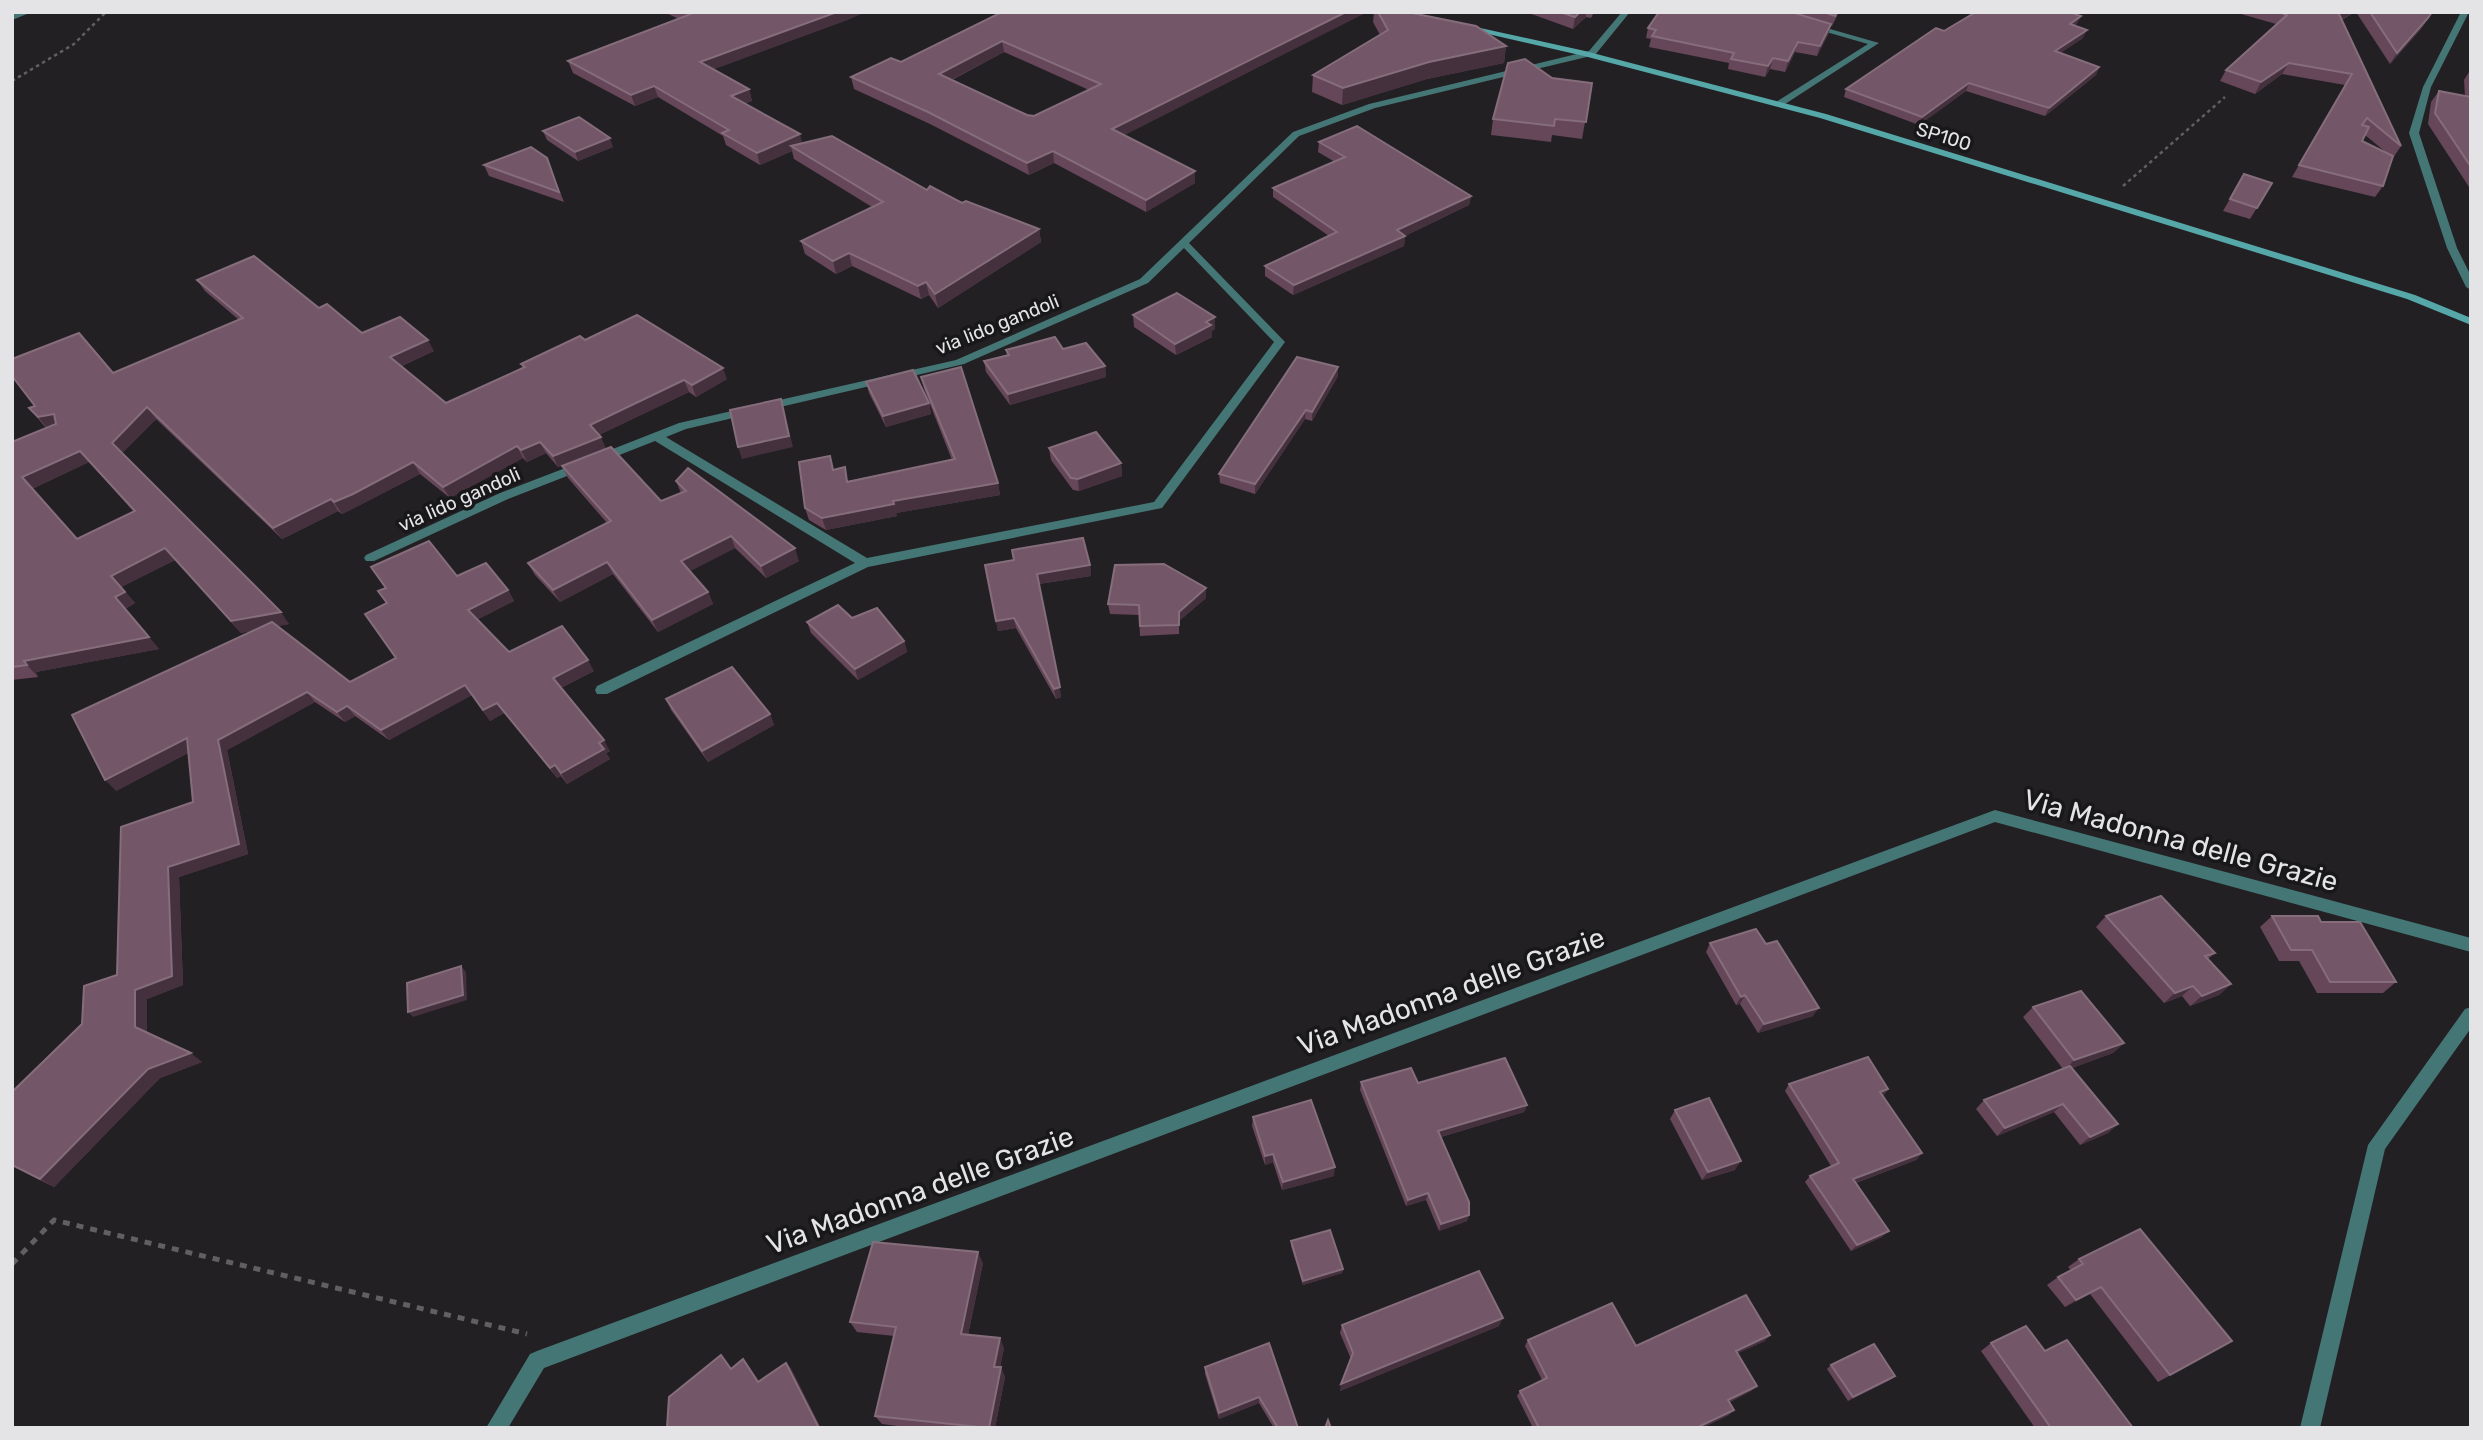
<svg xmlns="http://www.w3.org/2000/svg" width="2483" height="1440" font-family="Rubik,sans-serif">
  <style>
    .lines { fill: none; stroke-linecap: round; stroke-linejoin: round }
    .path-far1 { stroke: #605f61; stroke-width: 2.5; stroke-dasharray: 3.5 3.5; stroke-linecap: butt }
    .path { stroke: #605f61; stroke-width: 5; stroke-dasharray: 7 7; stroke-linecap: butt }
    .service { fill: #457676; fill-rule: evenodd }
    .minor { fill: #457676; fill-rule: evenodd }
    .secondary { fill: #55a7a8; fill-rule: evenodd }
    .wall { fill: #664659; fill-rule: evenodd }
    .shaded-wall { fill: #45303d }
    .building { fill: #735768; stroke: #856d7b; stroke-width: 2; fill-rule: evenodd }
    .labels { text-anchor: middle; stroke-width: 7; stroke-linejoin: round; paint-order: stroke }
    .far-street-label { font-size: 19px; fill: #e4e3e5; stroke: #18171a }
    .near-street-label { font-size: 28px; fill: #e4e3e5; stroke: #18171a }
  </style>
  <rect width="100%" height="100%" fill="#222023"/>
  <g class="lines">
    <g class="path-far1">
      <path d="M12 81 74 44 106 12"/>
      <path d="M2123 186 2225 97"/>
    </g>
    <path class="path" d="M12 1264 54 1220 527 1334"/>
    <path class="service" d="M2471 1007V1028L2385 1149 2320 1428H2300L2368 1145 2465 1009Z"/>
    <g class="minor">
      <path d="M20 12H32L12 20V15Z"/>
      <path d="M1622 12H1630L1595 55 1375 108 1299 136 1189 243 1285 342 1162 508 868 567 607 694H597L595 690 597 686 855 563 655 441 599 463 595 462V456L679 423 956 360 1140 279 1293 132 1369 104 1589 51ZM1184 248 1274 342 1154 502 867 558 666 437 686 429 964 364 1148 283Z"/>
      <path d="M2461 12H2469L2431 87 2419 133 2457 248 2471 276V290L2466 287 2447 248 2409 133 2423 87Z"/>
      <path d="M1809 23 1879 43 1782 106H1776V102L1868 44 1809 27Z"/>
      <path d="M581 462 587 466 585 469 508 499 374 561H366L364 558 366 555 500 493Z"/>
      <path d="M1995 810 2471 938V952L1995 822 544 1368 508 1428H486L530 1354 537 1351Z"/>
    </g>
    <path class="secondary" d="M1462 24 1585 51 1826 114 2415 295 2471 318V325L2407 299 1820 118 1584 56 1462 28Z"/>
  </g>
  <g class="wall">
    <path d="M664 12H865L847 20 714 69 749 89 752 101 744 104 802 144 962 203 1039 229 1041 242 938 308 929 295 921 299 852 266 836 274 805 254 801 241 872 207 794 159 792 151 760 165 726 145 723 136 658 97 635 106 573 73 568 61 679 19Z"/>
    <path d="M1002 12H1365L1363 14 1124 135 1195 171V183L1146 212 1054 163 1029 175 930 124 854 89 851 77 901 62ZM1004 52 1089 90 1034 116 1027 115 952 80Z"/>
    <path d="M1374 12H1407L1506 46 1504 63 1427 79 1342 105 1312 92 1313 75 1380 35 1373 22Z"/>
    <path d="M1526 12H1594L1591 18 1586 17 1573 29Z"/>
    <path d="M1659 12H1839L1832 26H1831L1828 35 1817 56 1795 52 1785 72 1770 69 1765 77 1728 69 1729 63 1649 47 1651 39 1646 38 1648 28Z"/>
    <path d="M2234 12H2355L2342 20 2401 146 2393 158 2383 186 2375 197 2292 177 2345 85 2282 74 2255 94 2220 81 2226 70 2276 24ZM2365 135 2388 154 2362 141Z"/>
    <path d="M2356 12H2432L2421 29 2390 64Z"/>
    <path d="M2081 16 2077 23 2075 26 2083 38 2060 53 2099 67 2096 75 2045 116 1966 91 1919 125 1844 97 1846 89 1944 31Z"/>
    <path d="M2471 69V190L2428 124 2431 102 2439 91 2465 96 2464 80Z"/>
    <path d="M1552 78 1592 83 1582 139 1552 135 1551 142 1491 135 1493 119Z"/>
    <path d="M543 131 613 147 578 161 547 140Z"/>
    <path d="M1319 142 1471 196 1469 205 1405 236 1404 246 1293 295 1265 276V266L1329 236 1273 197V188L1335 162 1318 152Z"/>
    <path d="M547 158 564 202 489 176 484 165Z"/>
    <path d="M2244 174 2272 183 2250 219 2223 211Z"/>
    <path d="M197 280 319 308 362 333 434 351 402 366 446 403 523 368 521 364 585 340 727 379 696 397 689 392 599 435 606 449 558 467 546 453 527 462 523 458 450 498 420 474 360 505 342 514 338 511 282 539 156 419 122 453 289 624 277 626 350 682 396 658 385 588 371 567 457 576 508 590 514 601 478 619 509 652 594 671 561 688 610 751 606 753 610 759 567 784 561 776 557 778 504 713 490 721 472 695 389 740 355 716 345 722 315 702 227 750 248 854 179 877 183 985 147 999V1032L202 1062 160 1078 54 1187 12 1166V1092L82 1024 117 975 193 802 188 753 116 791 254 630 241 633 175 560 121 587 135 603 125 609 159 649 36 672 38 677 12 680V442L46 428 29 408 239 320 205 291ZM89 462 134 512 77 539 32 489Z"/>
    <path d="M1133 315 1215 317V329L1212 331V337L1176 355 1134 327Z"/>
    <path d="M1063 349 1105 366 1106 377 1010 405 986 372 984 361 1007 355 1006 350Z"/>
    <path d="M1338 367V376L1312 421 1305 419 1255 494 1220 483 1219 474Z"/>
    <path d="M921 377 998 483 1000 495 896 513 897 516 826 530 809 520 805 508 848 481 952 460 924 389Z"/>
    <path d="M866 382 929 403 931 414 886 427 869 393Z"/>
    <path d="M1049 448 1121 463 1122 476 1079 491 1073 490 1051 460Z"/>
    <path d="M562 466 661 501 681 493 676 481 799 561 766 578 735 548 690 571 708 592 713 604 658 632 613 574 560 602 535 575 528 563 607 523 568 478Z"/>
    <path d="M985 565H1090L1091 576 1039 584 1061 697 1056 699 1016 628 998 631Z"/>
    <path d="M1206 598 1179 621V634L1140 636 1139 615 1110 614 1108 604Z"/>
    <path d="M852 618 904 641 907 652 858 680 811 633 807 622Z"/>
    <path d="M666 699 770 714 774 725 708 762 671 710Z"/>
    <path d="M2106 916 2215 953 2208 959 2231 984 2219 995 2190 1006 2182 996 2164 1003 2096 927Z"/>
    <path d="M2272 916 2321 922 2396 982 2383 993H2317L2299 961H2279L2260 927Z"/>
    <path d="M1710 943 1766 944 1813 1016 1758 1033 1740 1004 1736 1005 1706 952Z"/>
    <path d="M2033 1007 2124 1043 2113 1053 2072 1068 2118 1124 2108 1133 2080 1145 2054 1112 1997 1136 1976 1109 1984 1100 2063 1069 2023 1017Z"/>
    <path d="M1361 1082 1418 1083 1527 1105 1524 1112 1441 1137 1469 1215 1467 1221 1439 1231 1426 1200 1406 1206 1360 1090Z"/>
    <path d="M1789 1084 1888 1089 1883 1096 1922 1153 1916 1160 1856 1183 1882 1237 1851 1251 1805 1182 1810 1176 1831 1166 1785 1091Z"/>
    <path d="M1675 1110 1735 1170 1702 1180 1670 1119Z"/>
    <path d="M1253 1117 1334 1176 1282 1190 1273 1162 1265 1165 1252 1126Z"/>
    <path d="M1291 1241 1343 1269 1342 1273 1303 1285 1291 1246Z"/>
    <path d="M2079 1259 2232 1341 2158 1382 2090 1294 2065 1307 2047 1285 2058 1277 2071 1270 2068 1267Z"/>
    <path d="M983 1263 968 1335 1004 1348 1000 1367 1005 1377 995 1428H913L882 1424 875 1416 894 1336 857 1332 850 1322Z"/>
    <path d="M1342 1325 1499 1326 1340 1391 1351 1359 1340 1333Z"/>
    <path d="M1528 1340 1636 1346 1765 1341 1737 1353 1757 1386 1751 1391 1730 1402 1729 1415 1702 1428H1533L1517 1396 1520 1391 1542 1380 1525 1346Z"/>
    <path d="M1269 1343 1298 1428H1274L1259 1403 1219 1419 1205 1374V1367Z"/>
    <path d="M1991 1343 2133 1428H2035L1981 1351Z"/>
    <path d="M1831 1365 1895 1376 1890 1380 1848 1401 1827 1369Z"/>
  </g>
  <g class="shaded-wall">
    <path d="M837 12H865L847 20 704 73 700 62Z"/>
    <path d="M1346 12H1365L1363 14 1113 141 1112 129Z"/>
    <path d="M1580 12H1586V17L1573 29 1575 17Z"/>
    <path d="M2342 12H2355L2332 25 2339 14Z"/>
    <path d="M2081 16 2077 23 2066 32 2070 24Z"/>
    <path d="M2428 18 2421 29 2390 64 2397 53Z"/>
    <path d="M1831 24 1828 35 1817 56 1820 46Z"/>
    <path d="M2087 30 2083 38 2052 59 2055 51Z"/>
    <path d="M1002 41 1004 52 941 85 939 74Z"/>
    <path d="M1798 42 1795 52 1785 72 1788 61Z"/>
    <path d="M1506 46 1504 63 1427 79 1342 105 1343 88 1429 62Z"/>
    <path d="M1773 58 1770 69 1765 77 1768 66Z"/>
    <path d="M2289 63 2282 74 2255 94 2261 82Z"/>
    <path d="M2099 67 2096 75 2045 116 2049 108Z"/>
    <path d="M1969 83 1966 91 1919 125 1922 117Z"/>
    <path d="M654 86 658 97 635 106 631 95Z"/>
    <path d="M749 89 752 101 734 108 731 96Z"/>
    <path d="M800 134 803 146H791L792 151 760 165 757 153Z"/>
    <path d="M610 138 613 147 578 161 575 152Z"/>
    <path d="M1053 151 1054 163 1029 175 1027 163Z"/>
    <path d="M1195 171V183L1146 212V200Z"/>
    <path d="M1471 196 1469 205 1405 236 1404 246 1293 295 1294 285 1397 230Z"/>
    <path d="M1039 229 1041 242 938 308 935 294Z"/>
    <path d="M849 253 852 266 836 274 833 261Z"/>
    <path d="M926 282 929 295 921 299 918 286Z"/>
    <path d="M1215 317V329L1212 331V337L1176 355 1175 344 1206 322Z"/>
    <path d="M428 340 434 351 397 368 390 357Z"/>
    <path d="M1105 366 1106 377 1010 405 1008 394Z"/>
    <path d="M1338 367V376L1312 421V412Z"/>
    <path d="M723 368 727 379 696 397 692 385Z"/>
    <path d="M684 380 689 392 595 437 590 425Z"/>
    <path d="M781 399 793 447 742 459 738 447Z"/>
    <path d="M929 403 931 414 886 427 883 416Z"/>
    <path d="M147 407 156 419 121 454 112 443Z"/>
    <path d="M1306 410 1305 419 1255 494V484Z"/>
    <path d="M54 414 64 425 47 428 38 417Z"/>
    <path d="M601 437 606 449 558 467 553 456Z"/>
    <path d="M540 442 546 453 527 462 521 450Z"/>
    <path d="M517 446 523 458 450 498 443 487Z"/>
    <path d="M80 451 89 462 32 489 22 477Z"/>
    <path d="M413 462 420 474 360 505 342 514 334 502Z"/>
    <path d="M1121 463 1122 476 1079 491 1078 479Z"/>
    <path d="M998 483 1000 495 896 513 893 501Z"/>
    <path d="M331 499 338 511 282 539 273 528Z"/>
    <path d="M894 504 897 516 826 530 822 518Z"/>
    <path d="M731 536 735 548 686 573 681 561Z"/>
    <path d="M165 548 175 560 121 587 111 576Z"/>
    <path d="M795 548 799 561 766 578 761 566Z"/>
    <path d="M607 562 613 574 560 602 553 590Z"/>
    <path d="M1090 565 1091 576 1038 584 1037 574Z"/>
    <path d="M1206 588V598L1179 621V612Z"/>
    <path d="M508 590 514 601 475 621 468 610Z"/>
    <path d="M125 592 135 603 125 609 159 649 36 672 38 677 27 665 24 661 115 597Z"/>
    <path d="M708 592 713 604 658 632 652 620Z"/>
    <path d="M281 612 289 624 241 633 231 621Z"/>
    <path d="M1014 618 1016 628 998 631 996 621Z"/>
    <path d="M904 641 907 652 858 680 855 669Z"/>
    <path d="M588 660 594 671 559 689 553 678Z"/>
    <path d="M465 685 472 695 389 740 381 730Z"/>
    <path d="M1060 687 1061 697 1056 699 1054 689Z"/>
    <path d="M307 692 315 702 227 750 248 854 179 877 183 985 147 999V1036L135 1027V990L168 867 218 740Z"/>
    <path d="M497 703 504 713 490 721 483 710Z"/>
    <path d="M347 706 355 716 345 722 337 712Z"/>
    <path d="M770 714 774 725 708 762 702 751Z"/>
    <path d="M187 738 197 748 116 791 105 780Z"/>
    <path d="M604 740 610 751 606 753 610 759 567 784 561 773Z"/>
    <path d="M555 765 561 776 557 778 550 768Z"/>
    <path d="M461 966 466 972 467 1000 413 1017 408 1012Z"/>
    <path d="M2231 984 2219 995 2190 1006 2202 996Z"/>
    <path d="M2193 986 2182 996 2164 1003 2175 993Z"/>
    <path d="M1745 995 1740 1004 1736 1005 1741 997Z"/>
    <path d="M1819 1008 1813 1016 1758 1033 1764 1024Z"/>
    <path d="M2124 1043 2113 1053 2064 1071 2074 1060Z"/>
    <path d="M191 1053 202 1062 160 1078 54 1187 40 1179 148 1069Z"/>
    <path d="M1888 1089 1883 1097 1880 1092Z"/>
    <path d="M2063 1104 2054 1112 1997 1136 2005 1128Z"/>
    <path d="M1527 1105 1524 1112 1437 1138 1438 1131Z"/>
    <path d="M2118 1124 2108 1133 2080 1145 2090 1137Z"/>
    <path d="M1922 1153 1916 1160 1848 1186 1853 1179Z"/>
    <path d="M1273 1154V1162L1265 1165V1156Z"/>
    <path d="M1741 1161 1735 1170 1702 1180 1708 1172Z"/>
    <path d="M1335 1167 1334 1176 1282 1190 1283 1182Z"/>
    <path d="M1428 1193 1426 1200 1406 1206 1408 1200Z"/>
    <path d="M1469 1215 1467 1221 1439 1231 1441 1224Z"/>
    <path d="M1889 1231 1882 1237 1851 1251 1857 1245Z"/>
    <path d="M978 1252 983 1263 966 1344 961 1334Z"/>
    <path d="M1343 1269 1342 1273 1303 1285V1281Z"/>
    <path d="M2101 1287 2090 1294 2065 1307 2076 1300Z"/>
    <path d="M1503 1318 1499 1326 1340 1391 1341 1384Z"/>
    <path d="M1770 1335 1765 1341 1730 1357 1736 1351Z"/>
    <path d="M1000 1338 1004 1348 998 1377 994 1367Z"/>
    <path d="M743 1359 748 1365 763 1387 758 1382Z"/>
    <path d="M786 1363 791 1368 821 1428H819Z"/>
    <path d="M1001 1367 1005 1377 995 1428H989Z"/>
    <path d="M1895 1376 1890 1380 1848 1401 1853 1397Z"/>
    <path d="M1757 1386 1751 1391 1723 1405 1728 1400Z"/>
    <path d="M1259 1397V1403L1219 1419V1413Z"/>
    <path d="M1734 1410 1729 1415 1702 1428H1696Z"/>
  </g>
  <g class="building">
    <path d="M687 12H837L700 62 749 89 731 96 800 134 757 153 722 133 729 130 654 86 631 95 568 61 691 14Z"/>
    <path d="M1002 12H1346L1112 129 1195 171 1146 200 1053 151 1027 163 928 112 851 77 891 58 901 62ZM1002 41 1101 84 1034 116 1027 115 939 74Z"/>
    <path d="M1378 12H1407L1476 26 1506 46 1429 62 1343 88 1313 75 1388 30Z"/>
    <path d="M1560 12H1580L1575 17Z"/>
    <path d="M1659 12H1791L1831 24 1820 46 1798 42 1788 61 1773 58 1768 66 1731 59 1734 53 1652 36 1656 30 1648 28Z"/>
    <path d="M1824 12H1837L1835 16Z"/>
    <path d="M1976 12H2069L2081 16 2070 24 2087 30 2055 51 2099 67 2049 108 1969 83 1922 117 1846 89 1936 28 1944 31Z"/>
    <path d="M2279 12H2342L2339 14 2401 146 2367 118 2362 125 2369 127 2362 141 2393 156 2383 186 2299 165 2352 74 2289 63 2261 82 2226 70 2287 15Z"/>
    <path d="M2370 12H2432L2428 18 2397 53Z"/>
    <path d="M1525 59 1552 78 1592 83 1586 122 1555 119 1554 126 1493 119 1508 63Z"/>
    <path d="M2439 91 2471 97V167L2435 113Z"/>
    <path d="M579 117 610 138 575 152 543 131Z"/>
    <path d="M1357 126 1471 196 1397 230 1405 236 1294 285 1265 266 1337 232 1273 188 1345 157 1319 142Z"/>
    <path d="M832 136 927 190 930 186 962 203 966 201 1039 229 935 294 926 282 918 286 849 253 833 261 801 241 883 202 791 146Z"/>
    <path d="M531 147 547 158 559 192 484 165Z"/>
    <path d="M2244 174 2272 183 2257 208 2230 199Z"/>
    <path d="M254 256 319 308 327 304 362 333 400 317 428 340 390 357 446 403 525 367 521 364 580 336 585 340 637 315 723 368 692 385 684 380 590 425 601 437 553 456 540 442 521 450 517 446 443 487 413 462 353 494 334 502 331 499 273 528 147 407 112 443 281 612 231 621 165 548 111 576 125 592 115 597 149 637 24 661 27 665 12 667V442L56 424 54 414 38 417 29 408 35 406 12 376V359L79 333 113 373 243 318 197 280ZM80 451 135 511 77 539 22 477Z"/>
    <path d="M1177 293 1215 317 1206 322 1211 325 1175 344 1133 315Z"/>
    <path d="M1055 337 1063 349 1086 343 1105 366 1008 394 984 361 1009 355 1006 350Z"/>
    <path d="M1297 357 1338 367 1312 412 1306 410 1255 484 1219 474Z"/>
    <path d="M961 367 998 483 893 501 894 504 822 518 805 508 799 462 830 456 833 470 845 467 847 482 955 459 921 377Z"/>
    <path d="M913 370 929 403 883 416 866 382Z"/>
    <path d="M781 399 789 436 738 447 730 410Z"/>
    <path d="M1096 432 1121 463 1078 479 1071 478 1049 448Z"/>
    <path d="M611 447 661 501 686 491 676 481 688 468 795 548 761 566 731 536 681 561 708 592 652 620 607 562 553 590 528 563 611 521 562 466Z"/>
    <path d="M1083 538 1090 565 1037 574 1060 687 1054 689 1014 618 996 621 985 565 1014 560 1012 550Z"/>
    <path d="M429 541 457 576 486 563 508 590 468 610 509 652 562 626 588 660 553 678 604 740 599 743 604 749 561 773 555 765 550 768 497 703 483 710 465 685 381 730 347 706 337 712 307 692 218 740 239 844 168 867 172 976 135 990V1027L191 1053 148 1069 40 1179 12 1165V1120L13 1119 12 1118V1092L82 1024 84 986 117 975 121 827 193 802 187 738 105 780 72 715 272 622 350 682 396 658 365 614 387 603 378 591 386 588 371 567Z"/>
    <path d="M1164 564 1206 588 1179 612V625L1140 626 1139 605 1108 604 1115 565Z"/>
    <path d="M838 605 852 618 877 608 904 641 855 669 807 622Z"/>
    <path d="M732 667 770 714 702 751 666 699Z"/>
    <path d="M2161 896 2215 953 2205 956 2231 984 2202 996 2193 986 2175 993 2106 916Z"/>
    <path d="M2272 916H2318L2321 922H2360L2396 982H2330L2312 950H2291Z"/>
    <path d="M1756 929 1766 944 1777 941 1819 1008 1764 1024 1745 995 1741 997 1710 943Z"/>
    <path d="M461 966 463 995 408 1012 407 983Z"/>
    <path d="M2081 991 2124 1043 2074 1060 2033 1007Z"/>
    <path d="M1868 1057 1888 1089 1880 1092 1922 1153 1853 1179 1889 1231 1857 1245 1810 1176 1839 1163 1789 1084Z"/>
    <path d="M1505 1058 1527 1105 1438 1131 1469 1202V1215L1441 1224 1428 1193 1408 1200 1361 1082 1411 1068 1418 1083Z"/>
    <path d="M2070 1066 2118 1124 2090 1137 2063 1104 2005 1128 1984 1100Z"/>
    <path d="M1709 1098 1741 1161 1708 1172 1675 1110Z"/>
    <path d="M1311 1100 1335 1167 1283 1182 1273 1154 1265 1156 1253 1117Z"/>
    <path d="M2140 1229 2232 1341 2170 1375 2101 1287 2076 1300 2058 1277 2083 1264 2079 1259Z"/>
    <path d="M1330 1230 1343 1269 1303 1281 1291 1241Z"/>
    <path d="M873 1242 978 1252 961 1334 1000 1338 994 1367H1001L989 1428 875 1416 896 1327 850 1322Z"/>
    <path d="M1479 1271 1503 1318 1341 1384 1353 1353 1342 1325Z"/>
    <path d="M1746 1295 1770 1335 1736 1351 1757 1386 1728 1400 1734 1410 1696 1428H1539L1520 1391 1547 1378 1528 1340 1612 1303 1636 1346Z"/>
    <path d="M2026 1326 2045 1351 2067 1340 2133 1428H2051L1991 1343Z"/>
    <path d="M1269 1343 1298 1428H1278L1259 1397 1219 1413 1205 1367Z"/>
    <path d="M1874 1344 1895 1376 1853 1397 1831 1365Z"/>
    <path d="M721 1355 731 1369 743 1359 758 1382 786 1363 819 1428H667L669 1397Z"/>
    <path d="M1328 1420 1331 1428H1325Z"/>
  </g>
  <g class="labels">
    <g class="far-street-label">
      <text transform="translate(1944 136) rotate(17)" y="7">SP100</text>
      <text transform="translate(997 324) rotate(-22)" y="7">via lido gandoli</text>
      <text transform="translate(459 499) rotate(-24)" y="7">via lido gandoli</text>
    </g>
    <g class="near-street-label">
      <text transform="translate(2181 840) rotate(15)" y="10">Via Madonna delle Grazie</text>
      <text transform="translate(1451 991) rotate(-20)" y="10">Via Madonna delle Grazie</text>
      <text transform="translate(920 1190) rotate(-20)" y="10">Via Madonna delle Grazie</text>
    </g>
  </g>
  <rect width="2483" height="1440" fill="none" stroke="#e4e3e5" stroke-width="28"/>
</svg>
